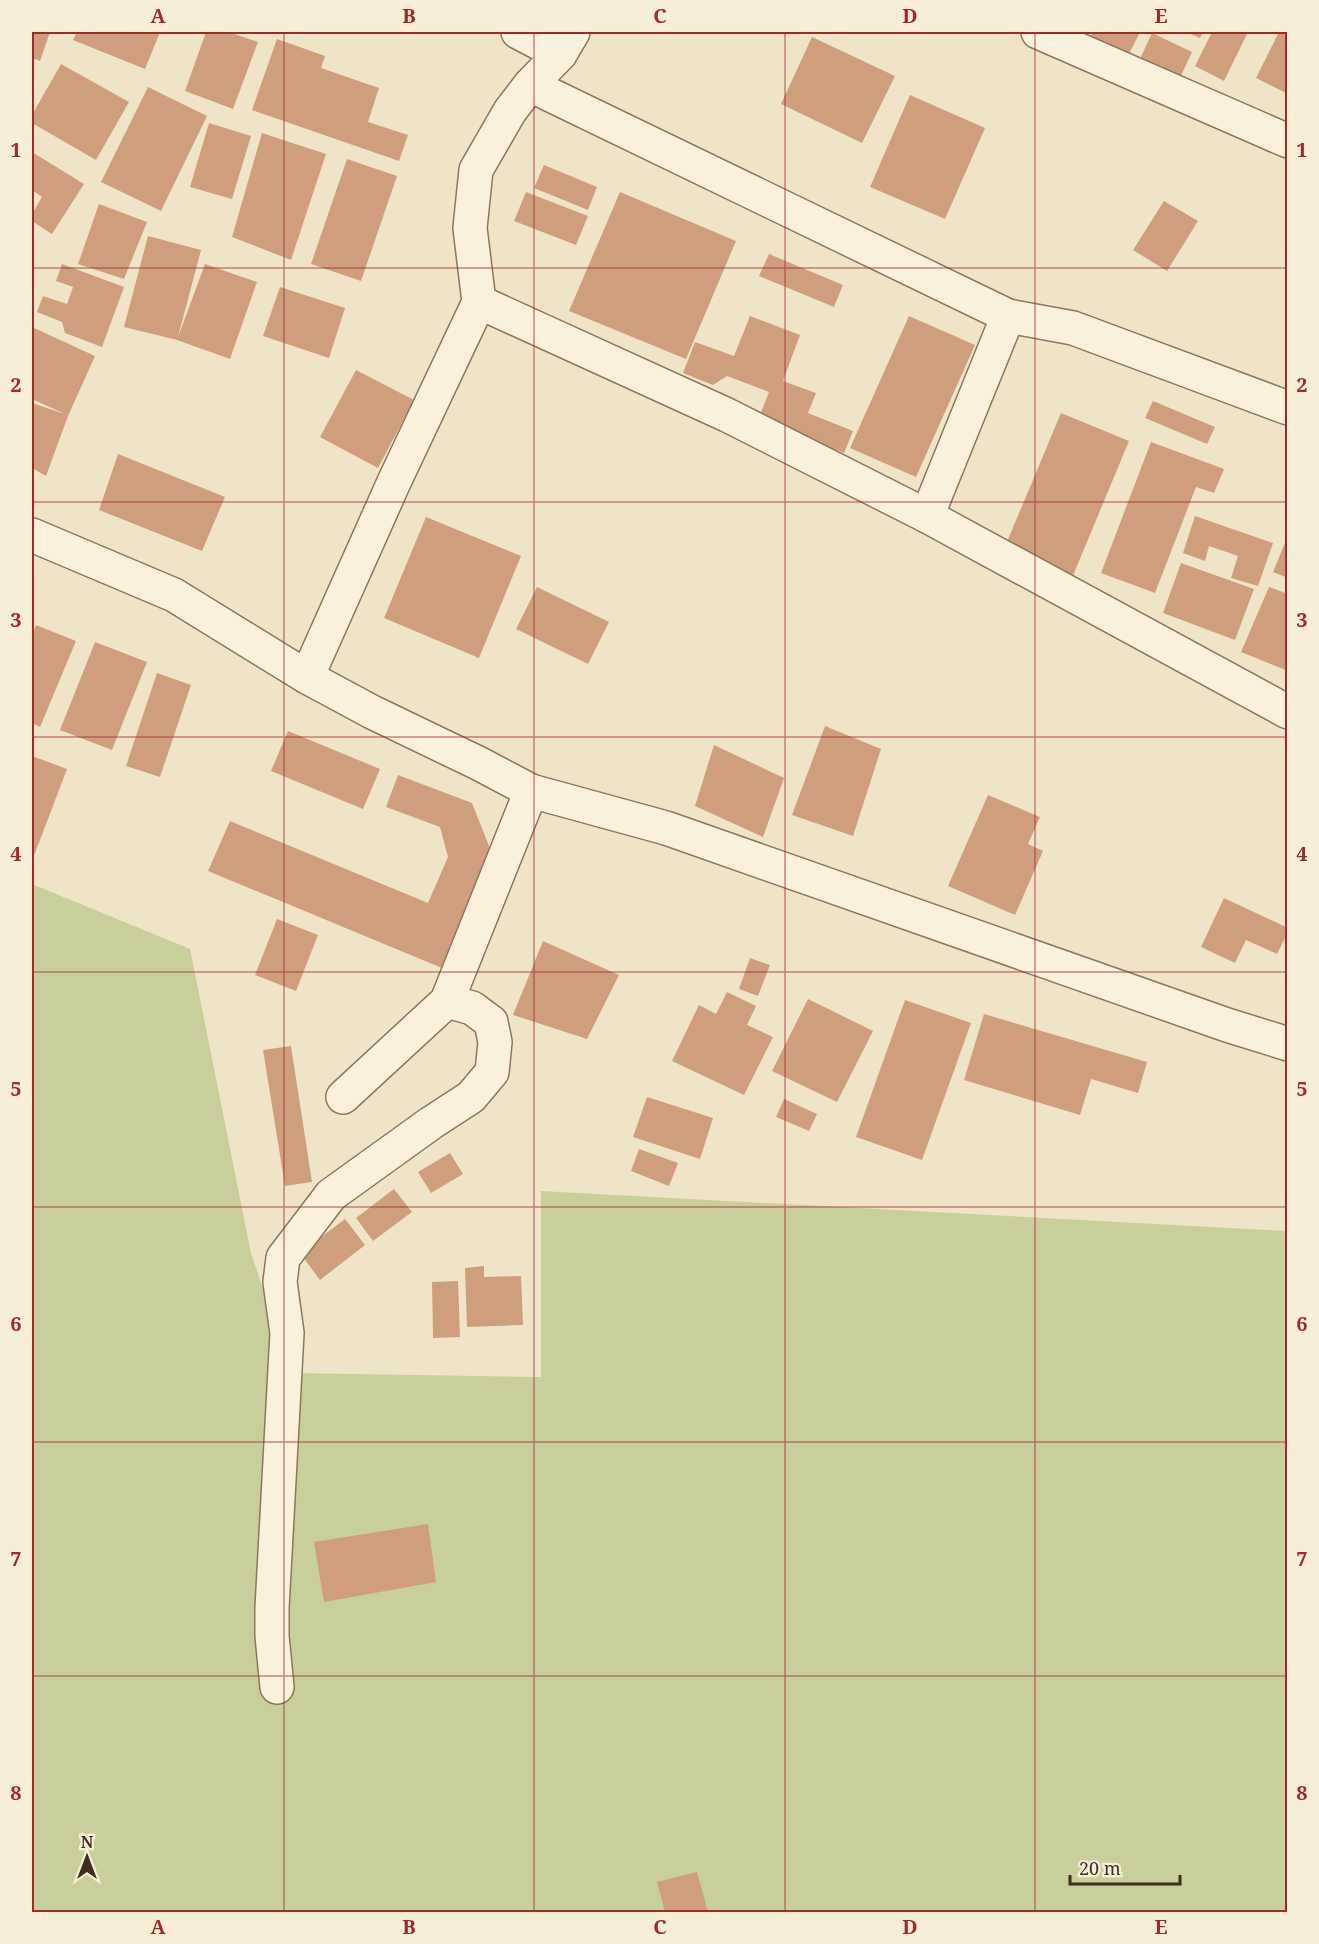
<svg xmlns="http://www.w3.org/2000/svg" width="1319" height="1944" font-family="'Noto Serif',serif">
  <style>
    .green { fill: #c9cf9b }
    .building { fill: #cf9f7d }
    .lines { fill: none; stroke-linecap: round; stroke-linejoin: round }
    .minor-casing { stroke: #8d765c; stroke-width: 36 }
    .minor { stroke: #faf1dc; stroke-width: 33 }
    .grid { fill: none; stroke: #9e2a2b; stroke-width: 1.5; stroke-opacity: 0.55 }
    .neatline { fill: none; stroke: #9e2a2b; stroke-width: 2 }
    .grid-label { font-size: 20px; text-anchor: middle; font-weight: bold; fill: #9e2a2b }
  </style>
  <rect width="100%" height="100%" fill="#f0e4c8"/>
  <path class="green" d="M32 884 190 949 251 1253 291 1373 541 1377V1191L1287 1231V1912H32Z"/>
  <g class="building">
    <path d="M32 32H50L40 61 32 58Z"/>
    <path d="M77 32H160L145 69 73 40Z"/>
    <path d="M206 32H228L258 42 233 109 185 91Z"/>
    <path d="M1093 32H1140L1128 56 1090 38Z"/>
    <path d="M1186 32H1203L1200 38Z"/>
    <path d="M1212 32H1248L1224 81 1195 66Z"/>
    <path d="M1279 32H1288V94L1256 78Z"/>
    <path d="M1152 33 1192 52 1179 80 1139 61Z"/>
    <path d="M812 37 895 76 862 143 781 104Z"/>
    <path d="M277 39 325 56 321 68 379 88 368 122 408 135 399 161 252 110Z"/>
    <path d="M61 64 129 102 96 160 32 123V115Z"/>
    <path d="M148 87 207 116 161 211 101 182Z"/>
    <path d="M910 95 985 128 945 219 870 187Z"/>
    <path d="M209 123 251 136 232 199 190 187Z"/>
    <path d="M262 133 326 154 291 260 232 237Z"/>
    <path d="M32 152 84 184 52 234 32 221V214L42 197 32 190Z"/>
    <path d="M347 159 397 176 361 281 311 264Z"/>
    <path d="M544 165 597 187 588 210 534 188Z"/>
    <path d="M526 192 588 216 576 245 514 221Z"/>
    <path d="M620 192 736 241 686 359 569 311Z"/>
    <path d="M1164 201 1198 221 1167 271 1133 250Z"/>
    <path d="M99 204 147 222 124 279 78 264Z"/>
    <path d="M148 236 201 250 178 337 205 264 257 282 230 359 177 340 124 327Z"/>
    <path d="M769 254 843 285 834 307 759 276Z"/>
    <path d="M62 264 124 287 102 347 65 333 62 322 37 312 43 296 67 304 73 287 56 281Z"/>
    <path d="M280 287 345 308 329 358 263 336Z"/>
    <path d="M750 316 800 335 783 381 816 393 808 413 853 431 844 453 758 420 769 392 727 376 713 385 683 373 695 342 734 356Z"/>
    <path d="M909 316 975 345 916 477 850 448Z"/>
    <path d="M32 327 95 356 68 416 46 476 32 468V403L65 414 32 399Z"/>
    <path d="M356 370 414 400 378 468 320 437Z"/>
    <path d="M1153 401 1215 427 1207 444 1145 418Z"/>
    <path d="M1061 413 1129 441 1072 578 1004 549Z"/>
    <path d="M1151 442 1224 469 1214 493 1196 487 1155 593 1101 573Z"/>
    <path d="M118 454 225 497 202 551 99 510Z"/>
    <path d="M1195 516 1273 543 1258 586 1231 578 1238 556 1209 546 1205 561 1183 553Z"/>
    <path d="M426 517 521 556 479 658 384 618Z"/>
    <path d="M1287 538H1288V578L1273 572Z"/>
    <path d="M1181 563 1254 589 1235 640 1163 613Z"/>
    <path d="M537 587 609 622 588 664 516 629Z"/>
    <path d="M1269 587 1288 594V671L1241 652Z"/>
    <path d="M36 625 76 641 40 727 32 723V635Z"/>
    <path d="M95 642 147 662 112 750 60 730Z"/>
    <path d="M157 673 191 685 160 777 126 766Z"/>
    <path d="M825 726 881 749 853 836 792 815Z"/>
    <path d="M288 731 380 769 363 809 271 771Z"/>
    <path d="M714 745 784 778 763 837 695 806Z"/>
    <path d="M32 756 67 769 32 861Z"/>
    <path d="M398 775 472 803 491 851 442 968 208 871 230 821 428 903 448 857 440 827 386 807Z"/>
    <path d="M988 795 1040 817 1028 844 1043 851 1015 915 948 886Z"/>
    <path d="M1224 898 1288 928V932L1277 954 1246 940 1235 963 1201 947Z"/>
    <path d="M277 919 318 935 296 991 255 975Z"/>
    <path d="M543 941 619 975 587 1039 513 1015Z"/>
    <path d="M750 958 770 965 758 996 739 989Z"/>
    <path d="M727 992 756 1006 747 1025 773 1037 744 1095 672 1061 699 1005 716 1014Z"/>
    <path d="M808 999 873 1031 837 1102 772 1071Z"/>
    <path d="M905 1000 971 1023 922 1160 856 1137Z"/>
    <path d="M984 1014 1147 1062 1138 1093 1091 1079 1080 1115 964 1080Z"/>
    <path d="M291 1046 312 1182 285 1186 263 1050Z"/>
    <path d="M647 1097 713 1118 700 1159 633 1137Z"/>
    <path d="M784 1099 817 1114 809 1131 776 1117Z"/>
    <path d="M639 1149 678 1163 669 1186 631 1171Z"/>
    <path d="M450 1153 463 1174 431 1193 418 1172Z"/>
    <path d="M394 1189 412 1212 373 1241 356 1218Z"/>
    <path d="M345 1219 365 1245 320 1280 300 1253Z"/>
    <path d="M484 1266V1277L521 1276 523 1325 467 1327 465 1268Z"/>
    <path d="M458 1281 460 1337 433 1338 432 1282Z"/>
    <path d="M428 1524 436 1582 324 1602 314 1542Z"/>
    <path d="M697 1872 708 1912H665L657 1882Z"/>
  </g>
  <g class="lines">
    <defs>
      <g id="minor">
        <path d="M518 32 560 54"/>
        <path d="M1038 32 1288 141"/>
        <path d="M530 85 1008 316 1073 328 1288 408"/>
        <path d="M479 302 727 415 927 516 1288 712"/>
        <path d="M927 516 1008 316"/>
        <path d="M32 535 174 595 307 677 372 712 478 763 531 791 666 828 1227 1025 1288 1044"/>
        <path d="M307 677 394 482 479 302 470 228 476 170 510 111 530 85 560 54 573 32"/>
        <path d="M343 1097 447 1001 531 791"/>
        <path d="M277 1687 272 1636V1608L287 1333 280 1282 283 1258 331 1195 431 1123 471 1097 492 1072 495 1042 491 1022 472 1008 447 1001"/>
      </g>
    </defs>
    <use href="#minor" class="minor-casing"/>
    <use href="#minor" class="minor"/>
  </g>
  <path class="grid" d="M284 32V1912M534 32V1912M785 32V1912M1035 32V1912M32 268H1288M32 502H1288M32 737H1288M32 972H1288M32 1207H1288M32 1442H1288M32 1676H1288"/>
  <rect width="1319" height="1944" fill="none" stroke="#f7eed8" stroke-width="66"/>
  <g transform="translate(87 1857)" stroke="#f7eed8" stroke-width="4.5" paint-order="stroke">
  <path d="M0-4.5L10 22L0 15L-10 22Z" fill="#3d2e20"/>
  <text y="-9" font-size="16" font-weight="bold" text-anchor="middle" fill="#3d2e20">N</text>
  </g>
  <path d="M1070 1875v9h110v-9" fill="none" stroke="#3d2e20" stroke-width="3"/>
  <text x="1079" y="1875" font-size="18" fill="#3d2e20" stroke="#f7eed8" stroke-width="4.5" paint-order="stroke">20 m</text>
  <rect x="33" y="33" width="1253" height="1878" class="neatline"/>
  <g class="grid-label">
    <text x="158" y="23">A</text>
    <text x="409" y="23">B</text>
    <text x="660" y="23">C</text>
    <text x="910" y="23">D</text>
    <text x="1161" y="23">E</text>
    <text x="16" y="157">1</text>
    <text x="1302" y="157">1</text>
    <text x="16" y="392">2</text>
    <text x="1302" y="392">2</text>
    <text x="16" y="627">3</text>
    <text x="1302" y="627">3</text>
    <text x="16" y="861">4</text>
    <text x="1302" y="861">4</text>
    <text x="16" y="1096">5</text>
    <text x="1302" y="1096">5</text>
    <text x="16" y="1331">6</text>
    <text x="1302" y="1331">6</text>
    <text x="16" y="1566">7</text>
    <text x="1302" y="1566">7</text>
    <text x="16" y="1800">8</text>
    <text x="1302" y="1800">8</text>
    <text x="158" y="1934">A</text>
    <text x="409" y="1934">B</text>
    <text x="660" y="1934">C</text>
    <text x="910" y="1934">D</text>
    <text x="1161" y="1934">E</text>
  </g>
</svg>
